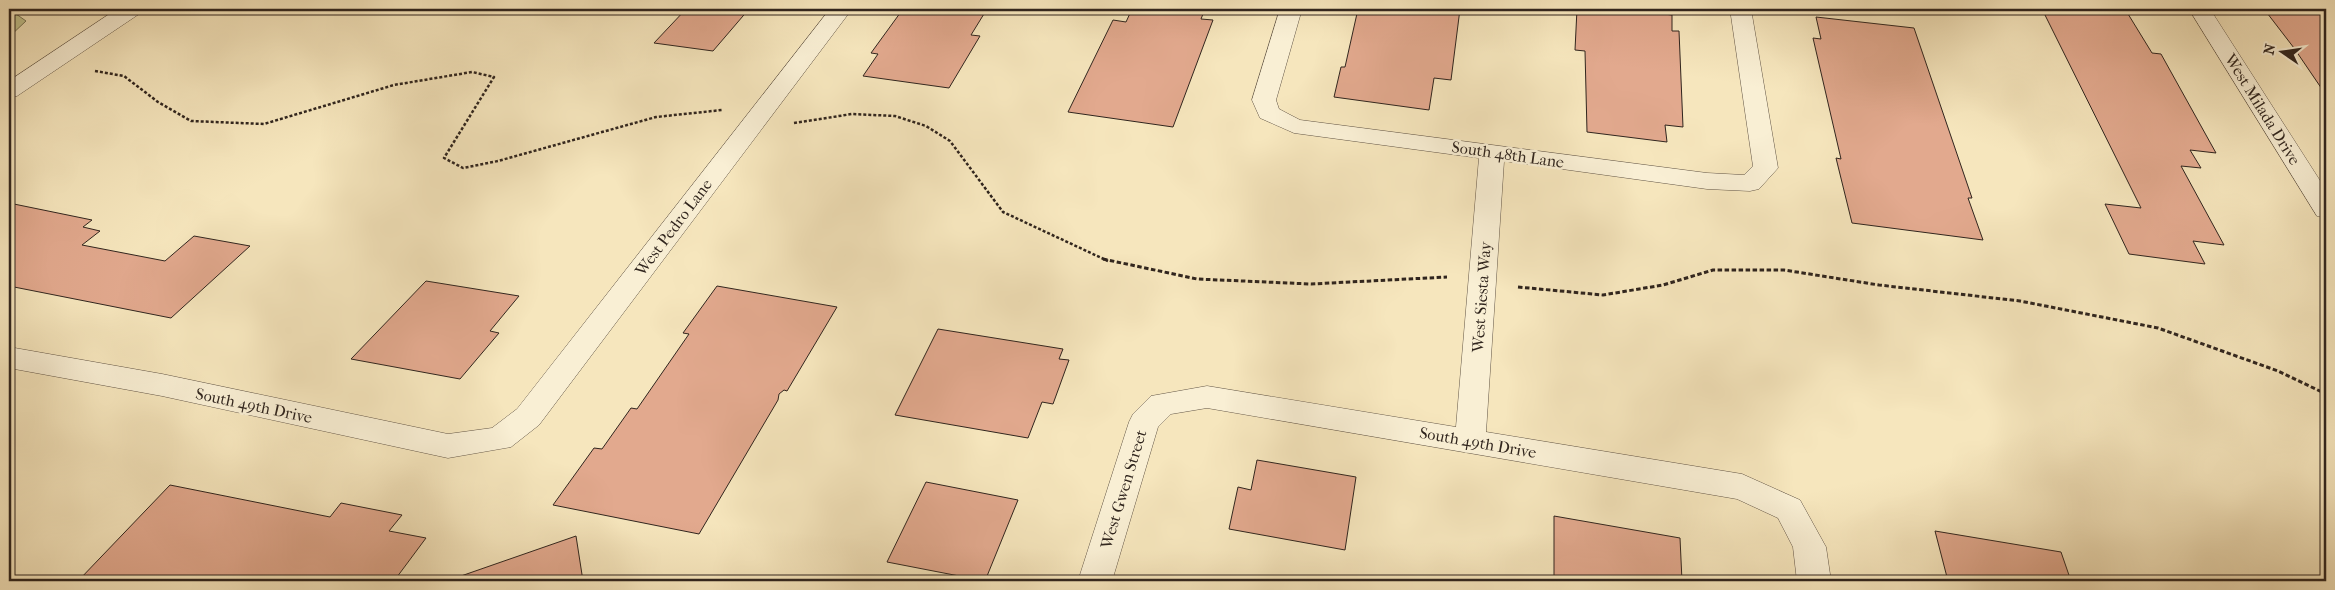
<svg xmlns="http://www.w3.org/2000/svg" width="2335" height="590" font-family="'IM FELL French Canon',serif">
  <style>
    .green { fill: #c2c38d; stroke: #797456 }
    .building { fill: #e2a98e; stroke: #30251e }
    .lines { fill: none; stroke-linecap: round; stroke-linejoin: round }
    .minor-casing { stroke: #625546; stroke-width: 1 }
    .path-far1 { stroke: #30251e; stroke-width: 2.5; stroke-dasharray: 3 2; stroke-linecap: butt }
    .path { stroke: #30251e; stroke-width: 3; stroke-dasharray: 4.5 2.5; stroke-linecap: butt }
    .minor { fill: #f9efd4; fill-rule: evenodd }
    .labels { text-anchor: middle; stroke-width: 5; stroke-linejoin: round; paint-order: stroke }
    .street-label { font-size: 16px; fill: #30251e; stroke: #f9efd4 }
  </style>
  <rect width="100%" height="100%" fill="#f6e6bd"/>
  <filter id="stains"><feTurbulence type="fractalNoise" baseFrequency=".004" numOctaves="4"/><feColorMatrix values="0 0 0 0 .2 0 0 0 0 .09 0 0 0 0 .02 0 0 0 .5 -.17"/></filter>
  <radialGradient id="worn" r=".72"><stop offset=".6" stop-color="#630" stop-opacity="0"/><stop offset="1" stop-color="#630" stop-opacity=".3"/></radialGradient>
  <path class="green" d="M9 9 26 21 9 37Z"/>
  <g class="building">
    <path d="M686 9H749L713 51 654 43Z"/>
    <path d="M903 9H987L971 35 980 36 949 88 863 76 878 54 871 53Z"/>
    <path d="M1132 9H1205L1201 19 1213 20 1173 127 1068 112 1113 20 1126 22Z"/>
    <path d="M1358 9H1460L1451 80 1434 78 1429 110 1334 97 1341 67H1345Z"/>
    <path d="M1577 9H1623L1672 15V31H1679L1683 127 1665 125 1667 142 1587 132 1585 51 1575 50Z"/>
    <path d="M2042 9H2125L2152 53 2161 54 2216 153 2190 150 2201 168 2181 166 2224 245 2193 241 2205 264 2129 254 2105 204 2141 208Z"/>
    <path d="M2264 9H2326V95L2294 48Z"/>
    <path d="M1816 17 1914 28 1972 198H1968L1983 240 1852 223 1836 158 1841 159 1813 38 1821 39Z"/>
    <path d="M9 203 92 220 83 227 100 231 82 245 165 261 194 236 250 246 171 318 9 286Z"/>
    <path d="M426 281 519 296 490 331 499 333 460 379 351 359Z"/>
    <path d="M717 286 837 307 787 391 784 390 779 394 778 400 699 534 553 505 594 448 602 449 631 408 637 409 689 334 683 333Z"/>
    <path d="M938 329 1063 349 1059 359 1069 360 1053 404 1042 402 1028 438 895 415Z"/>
    <path d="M1257 460 1356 477 1345 550 1229 529 1238 487 1251 490Z"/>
    <path d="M926 482 1018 500 985 581 887 562Z"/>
    <path d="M170 485 330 517 341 503 402 515 389 531 426 538 394 581H78Z"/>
    <path d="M1554 516 1680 538 1682 581H1554Z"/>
    <path d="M1935 531 2061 552 2071 581H1948Z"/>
    <path d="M576 536 583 581H462L461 576Z"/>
  </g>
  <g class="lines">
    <defs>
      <g id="minor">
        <path d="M117 9H142L139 14 17 96 9 98V81Z"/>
        <path d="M830 9H852L539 425 511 447 448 458 162 396 9 368V347L162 374 448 434 492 428 517 409Z"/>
        <path d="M1280 9H1302L1276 100 1279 109 1300 120 1707 173 1744 175 1753 166 1730 9H1751L1778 168 1759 189 1750 191 1707 189 1504 161 1486 432 1742 474 1800 500 1826 547 1831 581H1797L1793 547 1778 518 1737 499 1207 408 1171 414 1158 427 1112 581H1078L1129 422 1133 414 1151 396 1207 386 1456 427 1479 158 1294 133 1260 118 1252 100Z"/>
        <path d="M2189 9H2210L2326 190V218L2317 216Z"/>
      </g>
    </defs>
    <use href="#minor" class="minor-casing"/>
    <g class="path-far1">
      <path d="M95 71 124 76 158 102 191 121 264 124 394 85 472 72 494 77 444 158 463 168 498 161 656 117 722 110"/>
      <path d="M794 123 852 114 895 116 926 126 950 141 1003 212 1108 261"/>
    </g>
    <g class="path">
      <path d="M1103 259 1197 279 1311 284 1447 277"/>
      <path d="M1518 287 1603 295 1663 285 1713 270H1784L1879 285 2020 301 2158 328 2278 371 2326 394"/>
    </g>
    <use href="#minor" class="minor"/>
  </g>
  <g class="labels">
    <g class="street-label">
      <text transform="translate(2263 109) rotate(58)" y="6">West Milada Drive</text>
      <text transform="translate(1508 154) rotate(8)" y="6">South 48th Lane</text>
      <text transform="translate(673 227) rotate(-53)" y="6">West Pedro Lane</text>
      <text transform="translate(1481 297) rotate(-86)" y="6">West Siesta Way</text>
      <text transform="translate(254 405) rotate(12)" y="6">South 49th Drive</text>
      <text transform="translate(1478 442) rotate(10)" y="6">South 49th Drive</text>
      <text transform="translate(1123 489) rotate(-73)" y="6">West Gwen Street</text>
    </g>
  </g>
  <rect width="2335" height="590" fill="none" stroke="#f6e6bd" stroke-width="30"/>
  <rect x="10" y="10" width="2315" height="570" fill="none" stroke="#30251e" stroke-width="2.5"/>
  <rect x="15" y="15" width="2305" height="560" fill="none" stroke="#30251e"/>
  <g transform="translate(2282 52) rotate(283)" stroke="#f9efd4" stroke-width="4" paint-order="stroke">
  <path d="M0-4L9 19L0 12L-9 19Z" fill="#30251e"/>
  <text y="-8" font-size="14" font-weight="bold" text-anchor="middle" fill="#30251e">N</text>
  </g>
  <rect width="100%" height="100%" filter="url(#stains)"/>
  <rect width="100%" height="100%" fill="url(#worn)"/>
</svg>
